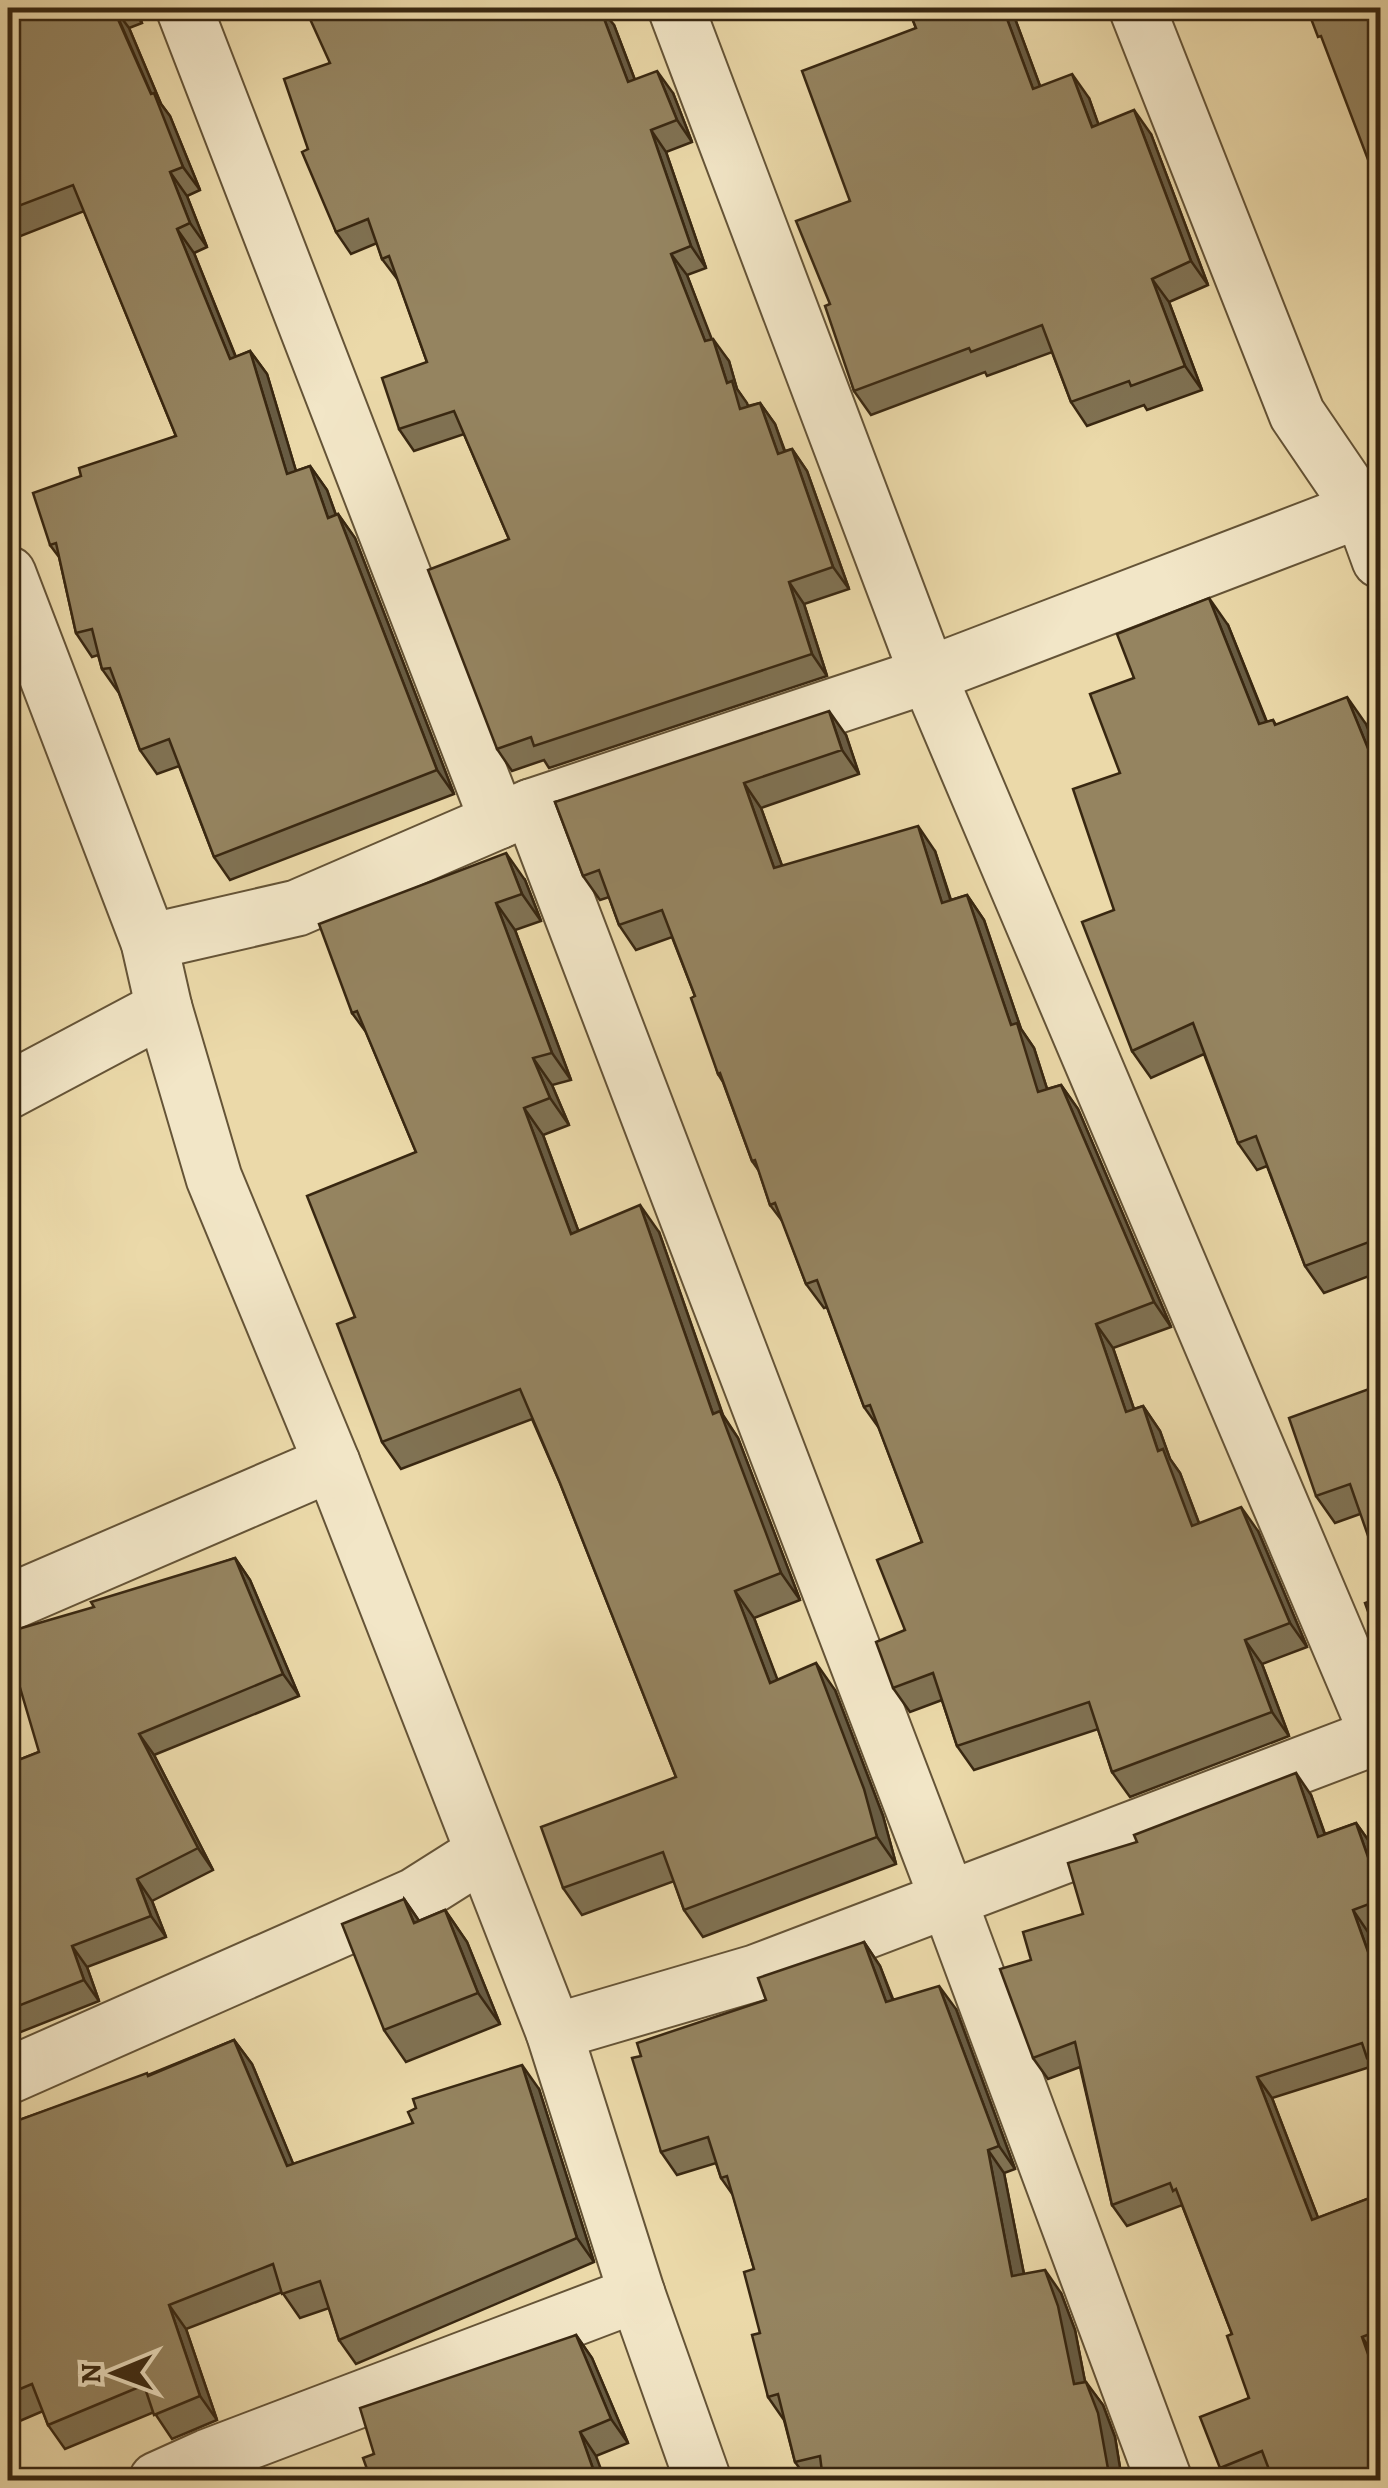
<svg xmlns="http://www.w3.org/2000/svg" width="1388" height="2488" font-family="Alegreya,serif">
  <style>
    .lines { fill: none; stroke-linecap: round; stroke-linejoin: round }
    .minor-casing { stroke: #655437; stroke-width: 59 }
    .minor { stroke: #f2e6c7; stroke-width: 55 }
    .wall { fill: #807253; stroke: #382711; stroke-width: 2.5 }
    .shaded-wall { fill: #685c43; stroke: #382711; stroke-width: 2.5 }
    .building { fill: #958460; stroke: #382711; stroke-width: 2.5 }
  </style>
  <rect width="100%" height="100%" fill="#ebd9a9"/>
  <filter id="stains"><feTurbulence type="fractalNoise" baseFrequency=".002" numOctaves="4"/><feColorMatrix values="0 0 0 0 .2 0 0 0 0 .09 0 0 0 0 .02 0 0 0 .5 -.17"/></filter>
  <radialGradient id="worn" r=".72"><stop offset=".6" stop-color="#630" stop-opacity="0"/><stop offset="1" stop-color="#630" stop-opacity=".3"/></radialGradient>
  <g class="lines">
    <defs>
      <g id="minor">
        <path d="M184 8 498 821 531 807 948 1899 1164 2480"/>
        <path d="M676 8 928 675 1380 1739"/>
        <path d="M1137 8 1297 414 1361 508 1380 560"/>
        <path d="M8 574 149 942 164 1008 214 1178 332 1463 554 2032 637 2294 703 2480"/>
        <path d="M531 807 928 675 1380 502"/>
        <path d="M149 942 297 908 498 821"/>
        <path d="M8 1091 164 1008"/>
        <path d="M8 1603 332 1463"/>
        <path d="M554 2032 755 1973 1380 1735"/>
        <path d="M8 2076 415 1896 483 1853"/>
        <path d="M157 2480 208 2457 637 2294"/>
      </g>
    </defs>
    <use href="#minor" class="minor-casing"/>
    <use href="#minor" class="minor"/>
  </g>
  <g class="wall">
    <path d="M8 8H135L142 23 129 28 161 104 170 116 200 190 187 196 207 247 194 253 236 357 250 351 267 374 296 471 310 466 327 490 336 515 338 514 355 538 454 794 230 880 214 857 179 766 157 774 140 750 119 693 102 669 98 655 92 657 76 633 59 557 50 545 81 476 176 436 84 211 8 241Z"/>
    <path d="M586 8 614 25 635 80 673 93 692 142 666 152 706 268 687 275 711 339 729 361 737 389 748 406 760 403 775 424 785 451 792 449 807 471 849 589 804 604 827 676 549 768 544 760 512 771 497 749 509 539 464 434 414 451 399 429 427 362 398 280 382 259 377 243 351 254 336 232 308 149 330 63Z"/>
    <path d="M908 8H1011L1040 86 1089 98 1098 124 1151 134 1208 285 1169 302 1202 390 1147 410 1144 405 1087 426 1071 402 1052 352 987 376 985 372 871 415 854 391 830 304 850 201 916 28Z"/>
    <path d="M1228 625 1267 722 1273 720 1276 725 1366 724 1376 749 1380 747V1272L1324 1293 1305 1266 1267 1166 1257 1170 1238 1143 1204 1054 1151 1078 1132 1051 1114 910 1120 773 1134 678Z"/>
    <path d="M846 735 859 774 761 808 782 866 935 851 951 900 967 895 984 920 1021 1029 1034 1048 1047 1089 1061 1085 1078 1109 1171 1327 1113 1348 1134 1409 1143 1406 1160 1431 1170 1459 1180 1473 1199 1523 1258 1531 1307 1647 1262 1664 1289 1736 1130 1797 1112 1772 1098 1729 974 1770 957 1746 942 1700 910 1712 893 1688 922 1542 879 1428 864 1407 827 1307 824 1308 806 1284 783 1222 770 1205 759 1171 752 1161 723 1082 718 1074 695 996 672 937 636 950 619 925 609 897 600 900 583 876 555 802Z"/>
    <path d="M525 880 541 921 515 930 571 1080 552 1085 569 1125 543 1135 578 1230 659 1232 723 1415 738 1438 800 1600 754 1618 777 1680 835 1690 883 1816 896 1864 703 1937 684 1910 674 1881 582 1915 563 1888 676 1777 560 1483 532 1419 401 1469 382 1442 355 1317 416 1152 366 1032 352 1013Z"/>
    <path d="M1380 1385 1360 1514 1335 1523 1316 1496Z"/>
    <path d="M235 1558 250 1580 299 1696 154 1755 213 1870 152 1901 166 1937 87 1967 99 2001 8 2037V1764L39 1752 94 1607Z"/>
    <path d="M1311 1795 1325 1834 1356 1823 1371 1844 1380 1870V1927L1368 1932 1380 1965V2077L1373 2066 1272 2098 1318 2218 1380 2194V2358L1377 2359 1271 2475 1258 2480H1229L1220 2468 1249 2398 1232 2334 1182 2205 1127 2226 1112 2205 1080 2067 1048 2079 1033 2058 1031 1960 1083 1914Z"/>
    <path d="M404 1899 419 1921 445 1910 467 1942 500 2024 406 2062 384 2030Z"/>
    <path d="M864 1942 880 1966 893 1999 956 2009 1015 2169 1004 2173 1024 2274 1061 2293 1075 2330 1085 2382 1103 2405 1115 2437 1122 2480H808L795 2462 784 2420 768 2397 760 2333 754 2269 733 2195 721 2178 716 2163 677 2175 661 2152 641 2056 766 2000Z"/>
    <path d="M234 2040 252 2064 293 2164 539 2089 594 2262 356 2364 339 2340 329 2308 300 2318 282 2292 186 2329 217 2420 172 2439 154 2412 65 2449 48 2425 43 2411 8 2426V2124L148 2075Z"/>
    <path d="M576 2335 592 2358 628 2443 596 2456 374 2454Z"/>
  </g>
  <g class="shaded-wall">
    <path d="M114 8 129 28 161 104 170 116 200 190 183 167Z"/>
    <path d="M131 8H135L142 23Z"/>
    <path d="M600 8 614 25 644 104 628 82Z"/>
    <path d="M1003 8H1011L1050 113 1033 89Z"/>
    <path d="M657 71 673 93 692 142 677 120Z"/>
    <path d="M1072 74 1089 98 1108 151 1092 127Z"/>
    <path d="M1134 110 1151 134 1208 285 1191 261Z"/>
    <path d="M651 130 666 152 706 268 691 246Z"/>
    <path d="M170 172 187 196 207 247 190 223Z"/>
    <path d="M177 229 194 253 246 383 230 359Z"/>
    <path d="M671 254 687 275 721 363 705 341Z"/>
    <path d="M1152 279 1169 302 1202 390 1185 366Z"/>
    <path d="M713 339 729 361 737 389 747 403 756 431 740 409 727 383Z"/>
    <path d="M250 351 267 374 304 498 287 474Z"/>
    <path d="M760 403 775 424 793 476 778 454Z"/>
    <path d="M792 449 807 471 849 589 833 567Z"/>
    <path d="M310 466 327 490 345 541 328 518Z"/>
    <path d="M338 514 355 538 454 794 437 770Z"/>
    <path d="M789 582 804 604 827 676 812 654Z"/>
    <path d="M1209 598 1228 625 1278 751 1259 724Z"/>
    <path d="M1347 697 1366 724 1380 759 1369 751Z"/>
    <path d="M829 711 846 735 859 774 842 750Z"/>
    <path d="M744 783 761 808 792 893 774 868Z"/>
    <path d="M918 826 935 851 959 927 942 903Z"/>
    <path d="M506 853 525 880 541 921 522 894Z"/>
    <path d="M967 895 984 920 1021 1029 1034 1048 1056 1117 1038 1092 1011 1025Z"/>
    <path d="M496 903 515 930 571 1080 552 1053Z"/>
    <path d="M533 1058 552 1085 569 1125 550 1098Z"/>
    <path d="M1061 1085 1078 1109 1171 1327 1154 1302Z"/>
    <path d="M524 1108 543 1135 589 1260 571 1234Z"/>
    <path d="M640 1205 659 1232 723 1416 738 1438 800 1600 781 1573 713 1414Z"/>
    <path d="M1096 1324 1113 1348 1143 1436 1126 1412Z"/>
    <path d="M1143 1406 1160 1431 1170 1459 1180 1473 1209 1550 1192 1526 1158 1451Z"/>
    <path d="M1241 1507 1258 1531 1307 1647 1290 1623Z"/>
    <path d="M235 1558 250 1580 299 1696 283 1674Z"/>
    <path d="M735 1591 754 1618 789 1710 770 1683Z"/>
    <path d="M1245 1640 1262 1664 1289 1736 1272 1712Z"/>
    <path d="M816 1663 835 1690 883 1816 896 1864 877 1837Z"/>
    <path d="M139 1734 154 1755 213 1870 198 1848Z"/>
    <path d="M1296 1773 1311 1795 1333 1858 1318 1837Z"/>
    <path d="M1356 1823 1371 1844 1380 1870V1891Z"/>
    <path d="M137 1879 152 1901 166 1937 151 1916Z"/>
    <path d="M404 1899 426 1931 414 1923Z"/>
    <path d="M445 1910 467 1942 500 2024 478 1993Z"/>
    <path d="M1353 1910 1368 1932 1380 1965V1985Z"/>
    <path d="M864 1942 880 1966 902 2025 886 2002Z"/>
    <path d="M72 1946 87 1967 99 2001 84 1980Z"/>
    <path d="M939 1986 956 2009 1015 2169 999 2146Z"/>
    <path d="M234 2040 252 2064 304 2190 287 2166Z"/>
    <path d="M522 2065 539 2089 594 2262 577 2238Z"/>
    <path d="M1257 2077 1272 2098 1327 2241 1312 2220Z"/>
    <path d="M988 2150 1004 2173 1029 2300 1012 2276Z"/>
    <path d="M1045 2270 1061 2293 1075 2330 1090 2407 1074 2384Z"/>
    <path d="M169 2305 186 2329 217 2420 200 2396Z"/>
    <path d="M576 2335 592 2358 628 2443 611 2419Z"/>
    <path d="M1362 2337 1377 2359 1380 2369V2388Z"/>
    <path d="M1086 2382 1103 2405 1115 2437 1122 2480H1110Z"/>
    <path d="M580 2432 596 2456 605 2480H597Z"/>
  </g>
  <g class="building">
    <path d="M8 8H113L151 94 154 93 183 167 170 172 190 223 177 229 230 359 250 351 287 474 310 466 328 518 338 514 437 770 214 857 169 739 140 750 110 668 102 669 92 629 76 633 56 543 50 545 33 493 81 476 79 468 176 436 73 185 8 210Z"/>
    <path d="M305 8H578L580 11 587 8H600L628 82 657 71 677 120 651 130 691 246 671 254 705 341 713 339 727 383 732 381 740 409 760 403 778 454 792 449 833 567 789 582 812 654 534 746 531 737 497 749 428 570 509 539 454 411 399 429 382 378 427 362 389 256 382 259 368 219 336 232 302 152 308 149 284 79 330 63Z"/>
    <path d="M908 8H1003L1033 89 1072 74 1092 127 1134 110 1191 261 1152 279 1185 366 1131 386 1129 381 1071 402 1042 325 971 352 969 348 854 391 825 306 830 304 796 221 850 201 802 71 916 28Z"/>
    <path d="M1307 8H1380V191L1321 36 1318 37Z"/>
    <path d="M1209 598 1259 724 1273 720 1275 725 1347 697 1369 751 1380 747V1238L1305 1266 1256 1136 1238 1143 1193 1023 1132 1051 1082 922 1114 910 1073 789 1120 773 1090 694 1134 678 1117 634Z"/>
    <path d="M829 711 842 750 744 783 774 868 918 826 942 903 967 895 1011 1025 1017 1023 1038 1092 1061 1085 1154 1302 1096 1324 1126 1412 1143 1406 1158 1451 1163 1449 1192 1526 1241 1507 1290 1623 1245 1640 1272 1712 1112 1772 1089 1702 957 1746 933 1673 893 1688 876 1642 905 1630 877 1560 922 1542 870 1405 864 1407 817 1280 806 1284 775 1203 770 1205 755 1160 752 1161 720 1073 718 1074 691 998 695 996 662 910 619 925 599 870 583 876 555 802Z"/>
    <path d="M506 853 522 894 496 903 552 1053 533 1058 550 1098 524 1108 571 1234 640 1205 713 1414 720 1411 781 1573 735 1591 770 1683 816 1663 864 1789 877 1837 684 1910 663 1852 563 1888 541 1827 676 1777 560 1483 520 1389 382 1442 337 1324 355 1317 307 1196 416 1152 357 1011 352 1013 319 924Z"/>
    <path d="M1380 1385V1570L1350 1484 1316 1496 1289 1418Z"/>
    <path d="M235 1558 283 1674 139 1734 198 1848 137 1879 151 1916 72 1946 84 1980 8 2010V1764L39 1752 8 1647V1632L94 1607 91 1602Z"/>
    <path d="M1380 1598V1645L1365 1603Z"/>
    <path d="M1296 1773 1318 1837 1356 1823 1380 1891V1900L1353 1910 1380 1985V2053L1367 2058 1362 2043 1257 2077 1312 2220 1380 2194V2330L1362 2337 1380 2388V2480H1273L1262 2451 1220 2468 1200 2417 1249 2398 1227 2336 1232 2334 1176 2189 1173 2191 1170 2183 1112 2205 1075 2042 1033 2058 1000 1969 1031 1960 1023 1932 1083 1914 1068 1863 1137 1842 1134 1835Z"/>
    <path d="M404 1899 414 1923 445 1910 478 1993 384 2030 342 1924Z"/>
    <path d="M864 1942 886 2002 939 1986 999 2146 988 2150 1012 2276 1045 2270 1058 2306 1074 2384 1086 2382 1098 2413 1110 2480H823L820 2456 795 2462 778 2394 768 2397 752 2335 760 2333 744 2272 754 2269 727 2176 721 2178 708 2137 661 2152 632 2058 641 2056 637 2043 766 2000 758 1978Z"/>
    <path d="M234 2040 287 2166 413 2123 408 2112 416 2108 413 2099 522 2065 577 2238 339 2340 320 2281 282 2294 273 2264 169 2305 200 2396 154 2415 144 2385 48 2425 32 2384 8 2394V2124L147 2073 148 2076Z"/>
    <path d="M576 2335 611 2419 580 2432 597 2480H371L363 2458 374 2454 360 2408Z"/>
  </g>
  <rect width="1388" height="2488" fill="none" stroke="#ebd9a9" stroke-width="40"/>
  <rect x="10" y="10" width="1368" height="2468" fill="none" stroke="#382711" stroke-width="5"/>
  <rect x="20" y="20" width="1348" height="2448" fill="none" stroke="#382711" stroke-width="2.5"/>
  <g transform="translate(115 2373) rotate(269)" stroke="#f2e6c7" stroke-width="8" paint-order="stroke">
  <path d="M0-8L18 38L0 25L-18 38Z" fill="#382711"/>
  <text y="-15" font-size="28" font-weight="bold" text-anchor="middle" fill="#382711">N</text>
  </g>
  <rect width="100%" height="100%" filter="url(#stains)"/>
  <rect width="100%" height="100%" fill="url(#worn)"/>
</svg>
